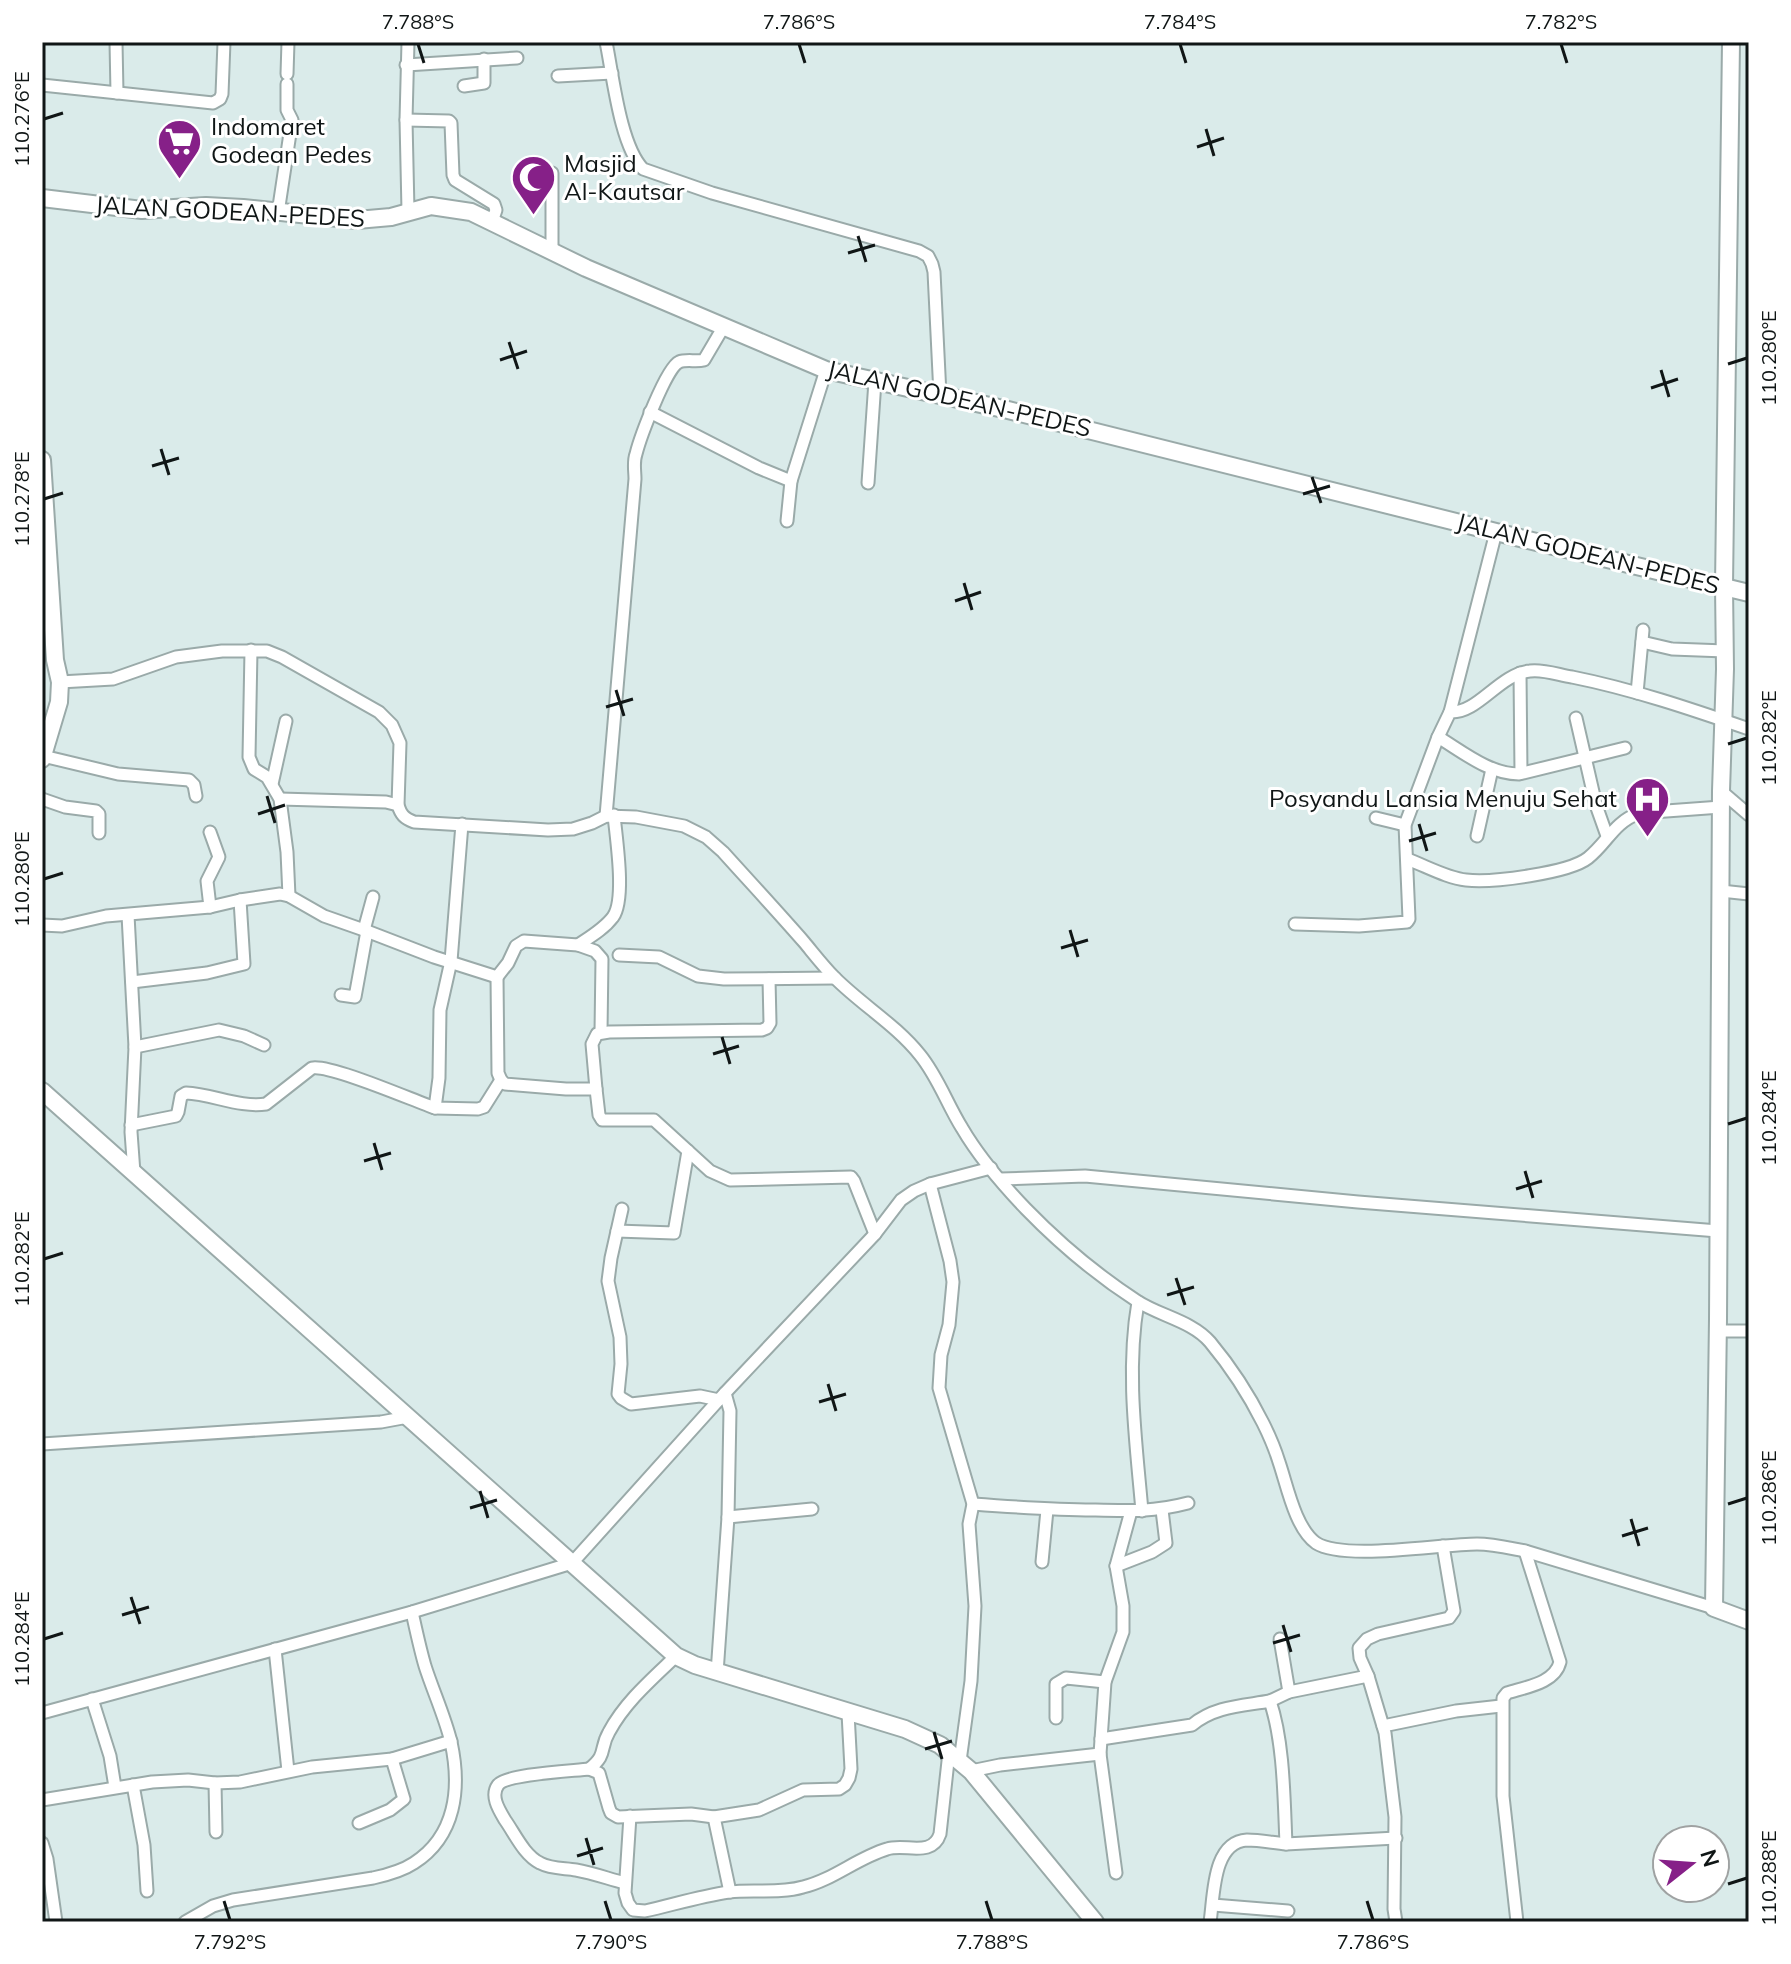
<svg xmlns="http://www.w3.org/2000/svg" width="1791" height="1964" font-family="Mulish,sans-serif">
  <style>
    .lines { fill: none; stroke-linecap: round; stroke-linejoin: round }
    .street-casing { stroke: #9aaaa9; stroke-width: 15 }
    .secondary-casing { stroke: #9aaaa9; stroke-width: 20 }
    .street { stroke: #fff; stroke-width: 11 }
    .secondary { stroke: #fff; stroke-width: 16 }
    .ticks { fill: none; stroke: #101616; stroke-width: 3 }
    .labels { text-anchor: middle; stroke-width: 6; stroke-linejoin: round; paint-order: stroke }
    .poi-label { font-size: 24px; fill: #101616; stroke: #fff; text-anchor: start }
    .street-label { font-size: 24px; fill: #101616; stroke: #fff }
    .neatline { fill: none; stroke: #101616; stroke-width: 3 }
    .ticks-label { font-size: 20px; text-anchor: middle; fill: #101616 }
  </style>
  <rect width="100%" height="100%" fill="#daebea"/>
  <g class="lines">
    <defs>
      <g id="street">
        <path d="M116 42 117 93"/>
        <path d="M408 42 406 120 408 211"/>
        <path d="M606 42C613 76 620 145 643 169L712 193 919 251 928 256 932 264 934 272 940 395"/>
        <path d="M406 65 517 58"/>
        <path d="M287 74 288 42"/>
        <path d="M558 76 612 73"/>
        <path d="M42 85 213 103 220 99 222 94 224 42"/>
        <path d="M464 86 484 83V59"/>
        <path d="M406 120 449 121 451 123 453 175 455 180 494 204 496 210 492 222"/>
        <path d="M278 213 292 120 287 110V84"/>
        <path d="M552 253V173"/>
        <path d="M650 412 759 468 791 481"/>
        <path d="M868 483 875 381"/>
        <path d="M787 521 791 481 826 370"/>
        <path d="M1642 642 1672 649 1725 651"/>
        <path d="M251 650 249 757 254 769 267 777 280 799 287 852 289 896"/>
        <path d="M1520 673 1521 773"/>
        <path d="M60 682 113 679 176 657 222 651H267L282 657 379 712 392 725 400 743 398 805C401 815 404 818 414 822L548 830 573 829 592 823 606 816 636 817 684 826 706 837 723 852C750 882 777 911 804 942 814 954 824 967 835 978 862 1005 896 1025 920 1055 938 1077 947 1104 962 1128 979 1157 1003 1185 1026 1209 1059 1243 1097 1275 1137 1301 1160 1316 1192 1321 1210 1342 1230 1366 1249 1395 1263 1423 1269 1435 1275 1449 1279 1462 1287 1485 1295 1528 1316 1543 1344 1561 1440 1544 1477 1544 1493 1544 1509 1548 1525 1551L1714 1608"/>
        <path d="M1637 693 1643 630"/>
        <path d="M1450 712 1496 532"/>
        <path d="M1576 718 1596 805 1607 836"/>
        <path d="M1438 737C1463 752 1489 774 1519 774L1625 748"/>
        <path d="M43 756 118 774 189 780 194 785 196 796"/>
        <path d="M272 784 286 721"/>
        <path d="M1721 791 1749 815"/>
        <path d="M42 799 65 807 96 811 99 814V833"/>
        <path d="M280 799 386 802 398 805"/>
        <path d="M606 816 635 479C635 471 633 462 636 454 640 438 666 368 679 362 686 359 696 362 704 360L724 326"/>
        <path d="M1376 818 1405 825"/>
        <path d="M462 824 451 961 440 1010 439 1078 435 1108 478 1109 484 1107 501 1080"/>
        <path d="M210 832 219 857 207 881 210 907"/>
        <path d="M1477 836 1492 769"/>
        <path d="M1407 859C1426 866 1447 878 1466 880 1492 883 1569 873 1588 858 1608 842 1613 823 1639 813L1721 807"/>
        <path d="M1721 891 1749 894"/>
        <path d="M128 915 135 1047 131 1132 134 1173"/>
        <path d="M1295 924 1359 926 1407 922 1409 919 1405 825 1438 737 1450 712C1478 714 1499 674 1530 671 1543 669 1559 675 1572 677 1632 689 1691 709 1749 729"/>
        <path d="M42 925 62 926 106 916 210 907 240 900 280 894 289 896 324 916 364 930 434 957 497 977 508 963 516 946 524 941 578 945 595 951 602 959 601 1032"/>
        <path d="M364 930 373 897"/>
        <path d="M578 945C590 937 604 929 613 917 626 899 616 838 614 815"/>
        <path d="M619 955 659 957 698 976 724 979 835 978"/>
        <path d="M497 977 498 1073 501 1080 505 1084 566 1089H596L599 1115 602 1120H654L710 1171 730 1180 851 1177 854 1181 875 1234"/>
        <path d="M132 982 207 973 244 964 240 900"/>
        <path d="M341 995 355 997 367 931"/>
        <path d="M135 1047 219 1030 244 1036 264 1045"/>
        <path d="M596 1089 592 1044 597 1034 609 1032 762 1030 767 1028 770 1023 769 979"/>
        <path d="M131 1125 176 1116 178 1112 181 1096 186 1093C212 1094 240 1108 266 1104L312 1068C330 1064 412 1100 435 1108"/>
        <path d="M1001 1179 1085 1176 1358 1202 1718 1231"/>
        <path d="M930 1184 950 1261 953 1282 949 1325 941 1355 939 1388 973 1504 969 1524 975 1606 971 1681 960 1761"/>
        <path d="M622 1209 611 1258 608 1281 620 1337 621 1364 618 1394 621 1398 631 1404 700 1396 719 1400"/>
        <path d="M617 1231 674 1233 688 1151"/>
        <path d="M1138 1302C1126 1371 1136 1442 1142 1511"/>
        <path d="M1718 1331H1749"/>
        <path d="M42 1444 381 1422 408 1417"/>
        <path d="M973 1504C1013 1507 1053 1510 1093 1510 1128 1511 1154 1512 1188 1503"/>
        <path d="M728 1517 812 1509"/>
        <path d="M1042 1562 1047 1510"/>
        <path d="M1116 1566 1152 1552 1166 1543 1162 1510"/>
        <path d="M1280 1639 1289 1692"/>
        <path d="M275 1649 288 1771"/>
        <path d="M717 1673 728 1517 730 1411 725 1393"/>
        <path d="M92 1699 110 1756 115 1787"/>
        <path d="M1270 1701 1289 1692 1368 1676"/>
        <path d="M42 1713 412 1612 572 1563 725 1393 875 1234 901 1200 914 1191 930 1184 991 1168"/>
        <path d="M1056 1718V1684L1066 1678 1105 1682"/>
        <path d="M1383 1726 1456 1711 1501 1706"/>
        <path d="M1101 1739 1192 1725C1215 1706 1242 1706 1270 1701 1284 1742 1284 1800 1286 1844L1396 1838"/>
        <path d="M589 1769C608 1754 599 1749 609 1732 625 1702 652 1679 676 1656"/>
        <path d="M971 1771 1000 1765 1100 1754"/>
        <path d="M215 1783 216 1832"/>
        <path d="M133 1785 144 1845 147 1891"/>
        <path d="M42 1800 152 1782 188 1780 215 1783 240 1782 312 1767 392 1759 451 1741"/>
        <path d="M630 1816 625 1893 628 1903 633 1910 645 1911C672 1905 701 1896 729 1892 753 1889 779 1894 803 1887 833 1880 857 1858 887 1849 905 1843 932 1858 940 1834L949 1752"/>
        <path d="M714 1817 730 1892"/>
        <path d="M359 1823 390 1810 404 1799 392 1759"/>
        <path d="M42 1843 47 1859 56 1922"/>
        <path d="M1116 1873 1100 1754 1105 1682 1123 1632V1606L1116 1566 1131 1511"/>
        <path d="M625 1883C609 1879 593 1873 576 1870 564 1868 551 1869 540 1863 524 1855 515 1834 505 1820 499 1810 490 1796 498 1785 506 1774 573 1771 589 1769L599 1773 609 1808 611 1813 618 1817 691 1814 714 1817 759 1810 803 1790 839 1789 845 1785 849 1778 851 1769 848 1713"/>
        <path d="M1213 1905 1288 1911"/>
        <path d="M185 1922 213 1906 233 1900 373 1878C387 1875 402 1871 414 1863 456 1836 461 1788 451 1742 445 1717 433 1691 425 1666 420 1649 416 1630 412 1612"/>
        <path d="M1210 1922C1214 1897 1212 1842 1247 1840 1260 1840 1274 1843 1286 1844"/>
        <path d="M1396 1922 1394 1909 1395 1817 1385 1733 1368 1676 1360 1658 1359 1648 1367 1639 1378 1634 1449 1618 1454 1611 1443 1546"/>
        <path d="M1517 1922 1503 1796V1698L1507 1693C1526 1687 1555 1683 1560 1662L1525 1551"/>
      </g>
      <g id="secondary">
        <path d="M1731 42 1724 586 1725 669 1721 791 1718 1319 1714 1608 1749 1621"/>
        <path d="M42 198 142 210 206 206 243 208 357 220 391 217 431 206 471 212 586 268 826 370 1008 410 1520 538 1749 593"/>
        <path d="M42 460 55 660 60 682 59 702 42 759"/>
        <path d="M42 1091 676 1656 695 1665 905 1729 940 1745 971 1771 1095 1922"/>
      </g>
    </defs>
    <use href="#street" class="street-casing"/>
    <use href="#secondary" class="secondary-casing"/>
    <use href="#street" class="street"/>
    <use href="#secondary" class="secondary"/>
  </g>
  <path class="ticks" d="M418 44 424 63M799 44 805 63M1180 44 1186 63M1561 44 1567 63M44 119 63 113M1206 129 1214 156M1197 147 1224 138M858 236 866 262M848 253 875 245M509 342 518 369M500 360 527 351M1728 364 1747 358M1661 370 1669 397M1651 388 1678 379M161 449 169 475M152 466 179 458M1312 477 1321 503M1303 494 1330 486M44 499 63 493M964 583 972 610M955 601 981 592M616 690 624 716M606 707 633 699M1728 744 1747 738M267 796 275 823M258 814 285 805M1419 824 1427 851M1409 841 1436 833M44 879 63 873M1070 930 1078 957M1061 948 1088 940M722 1037 730 1064M713 1054 739 1046M1728 1124 1747 1118M374 1143 382 1170M364 1161 391 1153M1525 1171 1533 1198M1516 1189 1542 1181M44 1259 63 1253M1176 1278 1185 1305M1167 1295 1194 1287M828 1384 836 1411M819 1402 846 1394M480 1491 488 1518M1728 1504 1747 1498M470 1508 497 1500M1631 1519 1639 1546M1622 1536 1648 1528M131 1597 140 1624M122 1615 149 1607M1283 1625 1291 1652M44 1639 63 1633M1273 1643 1300 1635M934 1732 942 1759M925 1749 952 1741M586 1838 594 1865M577 1856 603 1848M1728 1884 1747 1878M224 1901 230 1920M605 1901 611 1920M986 1901 992 1920M1367 1901 1373 1920"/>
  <defs>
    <symbol id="supermarket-pin" viewBox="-11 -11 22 30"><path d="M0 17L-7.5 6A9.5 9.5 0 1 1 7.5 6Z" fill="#862088" stroke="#fff"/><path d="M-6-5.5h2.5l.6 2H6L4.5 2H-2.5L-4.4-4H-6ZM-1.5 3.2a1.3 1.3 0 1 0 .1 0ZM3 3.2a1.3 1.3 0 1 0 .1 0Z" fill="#fff"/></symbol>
    <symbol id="mosque-pin" viewBox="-11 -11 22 30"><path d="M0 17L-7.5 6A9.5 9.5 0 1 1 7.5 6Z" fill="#862088" stroke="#fff"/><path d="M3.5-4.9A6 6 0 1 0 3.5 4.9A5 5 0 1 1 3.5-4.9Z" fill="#fff"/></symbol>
    <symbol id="hospital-pin" viewBox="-11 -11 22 30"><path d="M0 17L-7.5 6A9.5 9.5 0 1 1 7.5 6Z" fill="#862088" stroke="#fff"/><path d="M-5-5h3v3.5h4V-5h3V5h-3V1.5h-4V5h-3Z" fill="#fff"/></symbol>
  </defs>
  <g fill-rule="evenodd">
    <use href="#supermarket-pin" x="154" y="116" width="51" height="69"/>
    <use href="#mosque-pin" x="508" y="152" width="51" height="69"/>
    <use href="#hospital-pin" x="1622" y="774" width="51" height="69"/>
  </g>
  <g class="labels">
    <g class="poi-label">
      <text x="211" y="135">Indomaret<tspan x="211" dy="28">Godean Pedes</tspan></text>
      <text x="564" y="172">Masjid<tspan x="564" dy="28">Al-Kautsar</tspan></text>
      <text x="1617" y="807" text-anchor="end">Posyandu Lansia Menuju Sehat</text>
    </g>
    <g class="street-label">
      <text transform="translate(230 212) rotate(3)" y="8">JALAN GODEAN-PEDES</text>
      <text transform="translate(959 399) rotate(13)" y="8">JALAN GODEAN-PEDES</text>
      <text transform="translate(1588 554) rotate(14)" y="8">JALAN GODEAN-PEDES</text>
    </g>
  </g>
  <rect width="1791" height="1964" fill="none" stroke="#ffffff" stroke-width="88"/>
  <g transform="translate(1691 1864) rotate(73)"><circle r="38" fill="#ffffff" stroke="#9fa2a2" stroke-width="2"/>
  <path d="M0-6L14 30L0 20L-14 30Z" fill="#862088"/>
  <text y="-12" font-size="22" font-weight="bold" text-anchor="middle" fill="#101616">N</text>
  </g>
  <rect x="44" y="44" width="1703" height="1876" class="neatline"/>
  <g class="ticks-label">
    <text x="418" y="29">7.788°S</text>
    <text x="799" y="29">7.786°S</text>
    <text x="1180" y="29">7.784°S</text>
    <text x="1561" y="29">7.782°S</text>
    <text transform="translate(22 119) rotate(-90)" y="7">110.276°E</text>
    <text transform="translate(1769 358) rotate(-90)" y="7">110.280°E</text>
    <text transform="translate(22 499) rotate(-90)" y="7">110.278°E</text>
    <text transform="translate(1769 738) rotate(-90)" y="7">110.282°E</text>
    <text transform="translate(22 879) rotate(-90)" y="7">110.280°E</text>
    <text transform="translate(1769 1118) rotate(-90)" y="7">110.284°E</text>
    <text transform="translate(22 1259) rotate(-90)" y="7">110.282°E</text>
    <text transform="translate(1769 1498) rotate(-90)" y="7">110.286°E</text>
    <text transform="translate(22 1639) rotate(-90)" y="7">110.284°E</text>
    <text transform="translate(1769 1878) rotate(-90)" y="7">110.288°E</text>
    <text x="230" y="1949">7.792°S</text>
    <text x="611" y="1949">7.790°S</text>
    <text x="992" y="1949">7.788°S</text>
    <text x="1373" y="1949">7.786°S</text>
  </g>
</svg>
